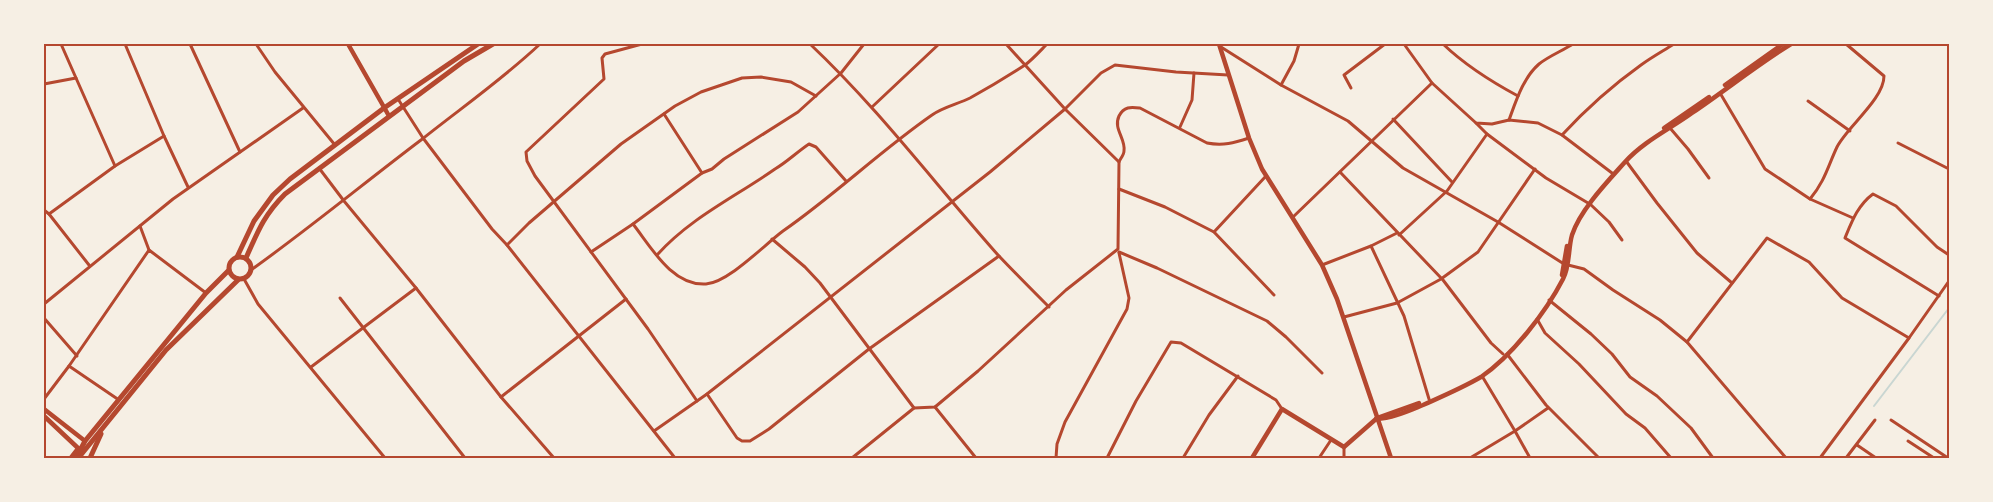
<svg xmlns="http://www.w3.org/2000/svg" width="1993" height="502" font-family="Barlow,sans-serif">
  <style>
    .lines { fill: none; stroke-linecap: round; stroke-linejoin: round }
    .stream { stroke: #c9d6d2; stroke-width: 2 }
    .minor { stroke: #b5482f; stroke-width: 3 }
    .tertiary { stroke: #b5482f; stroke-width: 4.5 }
    .secondary { stroke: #b5482f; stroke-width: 4.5 }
    .primary { stroke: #b5482f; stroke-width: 5 }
    .neatline { fill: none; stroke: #b5482f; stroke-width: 2 }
  </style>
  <rect width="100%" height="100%" fill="#f6efe4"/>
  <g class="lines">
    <path class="stream" d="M1874 406 1949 308"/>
    <g class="minor">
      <path d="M125 44 164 136 188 187"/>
      <path d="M190 44 240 152"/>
      <path d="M256 44 275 72 335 145"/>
      <path d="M642 44 605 54 602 58 604 79 526 152 527 161 535 176 648 329 697 401"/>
      <path d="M810 44C879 109 935 184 998 255 1015 273 1032 290 1049 307"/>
      <path d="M1404 44 1432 83 1476 123 1492 124 1509 120 1538 123 1562 135 1612 173"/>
      <path d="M1443 44C1466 66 1490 81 1518 96"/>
      <path d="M1221 47 1281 85 1348 121 1403 168 1498 222 1564 264 1584 269 1613 290 1660 320 1687 342 1786 458"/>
      <path d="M44 84 76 78 61 44"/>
      <path d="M1281 85 1294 61 1299 44"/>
      <path d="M1351 88 1344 75 1385 44"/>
      <path d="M1720 93 1765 169 1810 199 1853 218"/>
      <path d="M398 99 423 138 492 229 507 245 675 458"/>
      <path d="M1808 101 1850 131"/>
      <path d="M872 107 939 44"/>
      <path d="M664 114 702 173"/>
      <path d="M1393 119 1452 182"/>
      <path d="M1509 120C1516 101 1523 78 1539 64 1549 56 1562 51 1573 44"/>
      <path d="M1476 123 1487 134"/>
      <path d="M1180 127 1192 100 1194 73"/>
      <path d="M1670 128 1688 149 1709 178"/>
      <path d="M1562 135C1586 109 1613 85 1641 65 1652 57 1663 51 1674 44"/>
      <path d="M1898 143 1949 169"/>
      <path d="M1626 161 1657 203 1697 253 1732 283"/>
      <path d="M1119 162C1120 159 1124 155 1124 151 1126 139 1113 129 1119 116 1124 106 1131 107 1140 108L1207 143C1223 146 1234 143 1249 138"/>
      <path d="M115 166 164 136"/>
      <path d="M319 168 344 201 416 288 501 397 554 458"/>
      <path d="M1340 172 1443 280 1491 343 1503 354"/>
      <path d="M1119 189 1165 207 1214 232 1274 295"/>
      <path d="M1810 199C1825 181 1828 166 1837 147 1847 127 1884 99 1884 76L1846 44"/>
      <path d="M1590 204 1609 222 1622 240"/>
      <path d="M44 210 49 214 115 166 76 78"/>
      <path d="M49 214 89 265"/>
      <path d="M1293 217 1432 83"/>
      <path d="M633 224C651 247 672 286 706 284 729 282 764 245 783 231 835 195 880 151 932 115 943 107 958 104 970 98 988 88 1008 76 1025 65 1033 59 1040 51 1047 44"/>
      <path d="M140 226 149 250"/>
      <path d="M1214 232 1266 176"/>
      <path d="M1399 235 1447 191 1487 134 1546 178 1588 203"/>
      <path d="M772 239 805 267 820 283 914 408"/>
      <path d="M507 245 529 223 621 144 675 106 701 92 742 78 761 77 791 82 816 96"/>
      <path d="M1371 246 1404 316 1429 399"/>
      <path d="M591 252 633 224 702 173 712 169 724 159 798 112 841 73 864 44"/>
      <path d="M1119 252 1157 268 1267 321 1286 337 1322 373"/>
      <path d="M657 255C690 218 735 197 775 169 787 162 797 152 809 144L816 147 846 181"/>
      <path d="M1322 265 1371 246 1397 233"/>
      <path d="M251 270C310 228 364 183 421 140 461 108 503 79 540 44"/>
      <path d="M244 279 258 304 385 458"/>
      <path d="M1939 296 1845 238C1852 221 1858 205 1873 194L1896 206 1937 247 1949 255"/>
      <path d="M340 298 465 458"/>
      <path d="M1549 300 1591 334 1612 354 1630 377 1657 396 1691 428 1713 458"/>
      <path d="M44 304 173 199 303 108"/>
      <path d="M1344 317 1397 303 1441 279 1478 252 1535 169"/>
      <path d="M44 318 77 356"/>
      <path d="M1537 319 1545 333 1579 364 1626 414 1645 428 1671 458"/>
      <path d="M1687 342 1767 238 1809 262 1842 298 1909 338 1949 281"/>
      <path d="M1507 354 1546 405 1599 458"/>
      <path d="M69 366 149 250 206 293"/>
      <path d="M311 367 416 288"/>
      <path d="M1482 376 1515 431 1548 408"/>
      <path d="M707 394 737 438 742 441H750L769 429 869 349 999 256"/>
      <path d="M501 397 626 299"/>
      <path d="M44 399 69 366 119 400"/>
      <path d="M935 407 976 458"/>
      <path d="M1891 420 1948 458"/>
      <path d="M654 431 707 394 990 172 1065 109 1101 73 1115 65 1176 72 1228 75"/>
      <path d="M1908 441 1934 458"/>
      <path d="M1857 445 1876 458"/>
      <path d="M852 458 914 408 935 407 978 371 1066 290 1118 249 1119 162 1065 109 1006 44"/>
      <path d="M1056 458 1057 444 1065 422 1127 309 1129 298 1119 253"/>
      <path d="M1107 458 1136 401 1171 342 1181 343 1276 400 1282 409"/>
      <path d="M1183 458 1209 415 1238 376"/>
      <path d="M1319 458 1331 440"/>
      <path d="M1344 458V447"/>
      <path d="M1470 458 1515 431 1530 458"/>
      <path d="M1820 458 1909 338"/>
      <path d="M1846 458 1875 420"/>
    </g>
    <g class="tertiary">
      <path d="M348 44 389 116"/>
      <path d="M44 409 85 441"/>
      <path d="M44 416 79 449"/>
      <path d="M1252 458 1282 409 1344 447 1376 419"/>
    </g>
    <g class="secondary">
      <path d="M1219 44 1249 138 1262 169 1322 265 1337 299 1391 458"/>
      <path d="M1725 85 1783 44"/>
      <path d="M1664 128 1709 97"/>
      <path d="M1562 275 1567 246"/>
      <path d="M1377 418 1419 403"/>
      <path d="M1376 419C1393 418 1408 411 1423 405 1443 396 1462 388 1481 377 1512 356 1546 312 1563 279 1570 266 1568 249 1572 235 1580 210 1608 181 1625 162 1644 141 1670 129 1692 113 1726 90 1757 65 1791 44"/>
    </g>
    <g class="primary">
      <circle cx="240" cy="268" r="11"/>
      <path d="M237 257 254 221 273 195 290 179 384 108 478 44"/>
      <path d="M246 258C258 231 264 215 285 194L464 61 493 44"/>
      <path d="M80 456 166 350 238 280"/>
      <path d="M71 458 78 449"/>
      <path d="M76 458 85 441 206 293 228 271"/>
      <path d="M90 458 101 434"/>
    </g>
  </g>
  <rect width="1993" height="502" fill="none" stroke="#f6efe4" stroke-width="90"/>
  <rect x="45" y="45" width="1903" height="412" class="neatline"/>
</svg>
